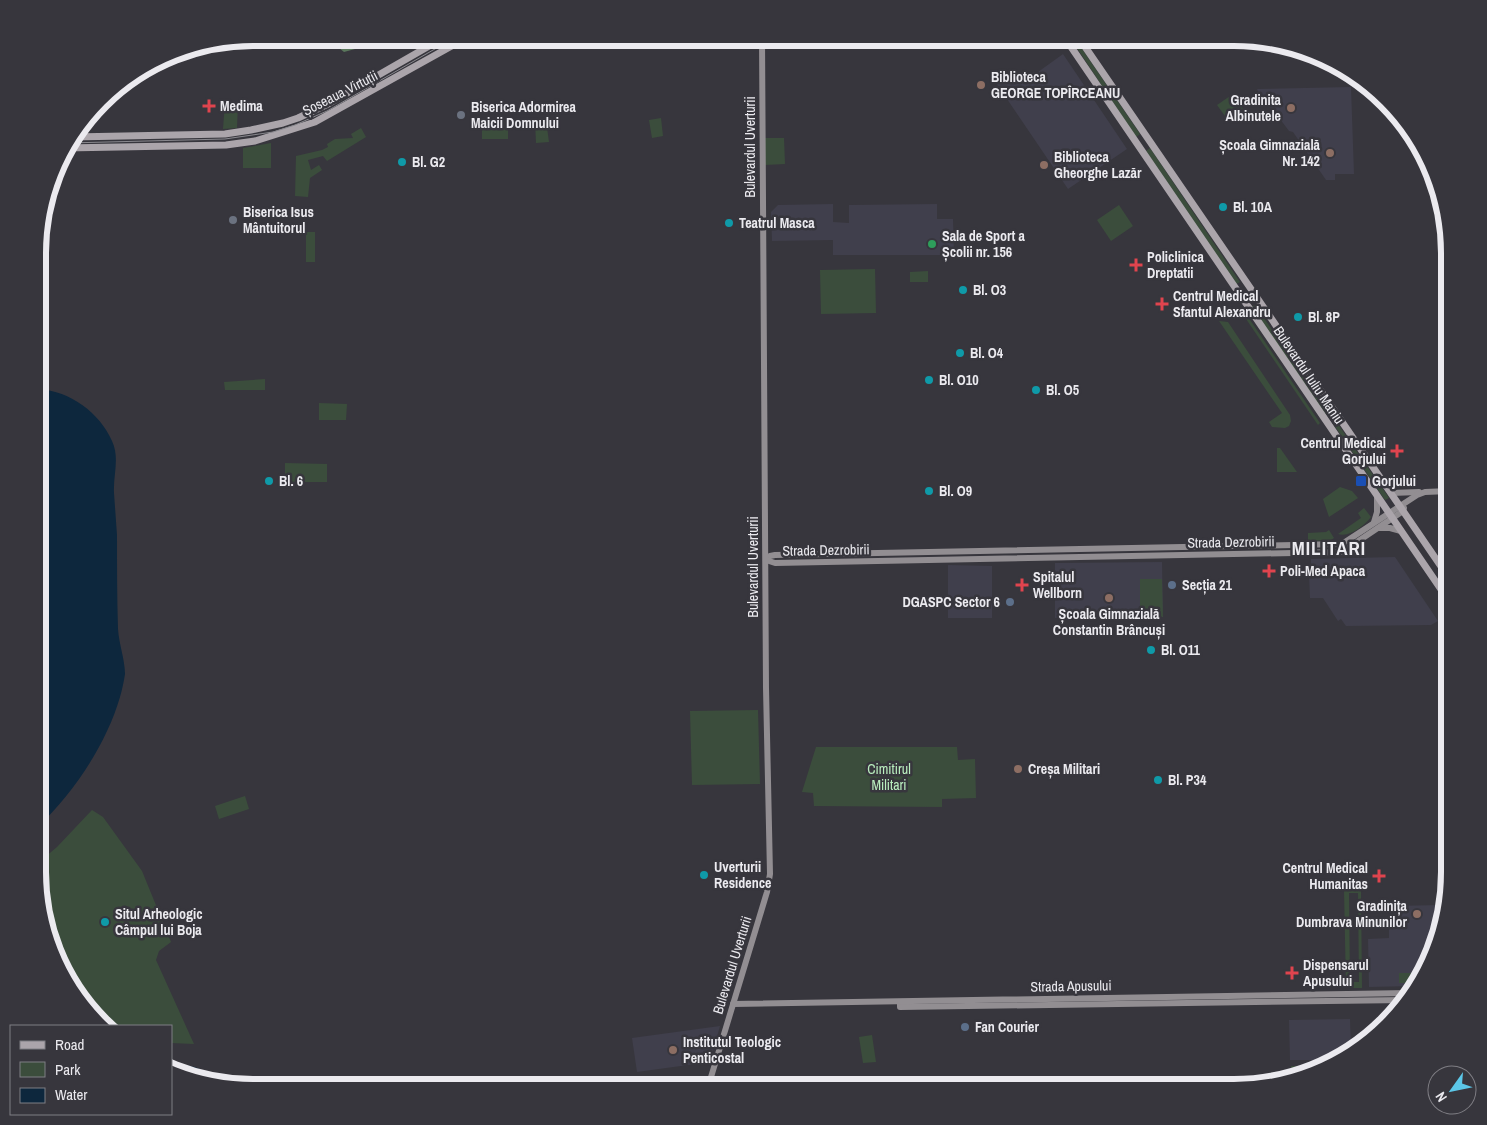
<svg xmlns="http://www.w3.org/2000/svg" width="1487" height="1125" font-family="'Archivo Narrow',sans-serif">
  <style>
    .built { fill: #403f4c }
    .green { fill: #3b4d3c; fill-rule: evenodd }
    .forest { fill: #5a775c }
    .water { fill: #0d273d }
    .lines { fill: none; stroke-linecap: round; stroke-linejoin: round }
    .secondary { stroke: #928e92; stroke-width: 6 }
    .primary { stroke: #aba5ab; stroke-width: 7 }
    .tram { stroke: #8a898f; stroke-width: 1 }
    .education-dot { fill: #8d6e63; stroke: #37363d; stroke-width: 2 }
    .health-dot { fill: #e0444e; stroke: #37363d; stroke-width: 2 }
    .worship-dot { fill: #6b7280; stroke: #37363d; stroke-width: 2 }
    .culture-dot { fill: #0f9aa8; stroke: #37363d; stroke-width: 2 }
    .leisure-dot { fill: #2e9e5b; stroke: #37363d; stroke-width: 2 }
    .transit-dot { fill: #1a4fb4; stroke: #37363d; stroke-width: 2 }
    .service-dot { fill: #5c6f8a; stroke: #37363d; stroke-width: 2 }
    .labels { text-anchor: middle; stroke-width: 5; stroke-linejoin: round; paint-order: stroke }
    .poi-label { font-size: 14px; font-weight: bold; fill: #ebeaef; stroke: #37363d; text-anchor: start }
    .street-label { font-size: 14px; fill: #ebeaef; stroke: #37363d }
    .park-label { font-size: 14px; fill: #baeebf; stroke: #37363d }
    .district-label { font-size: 19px; font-weight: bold; letter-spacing: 1px; fill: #ebeaef; stroke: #37363d }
    .rim { fill: none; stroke: #ebeaef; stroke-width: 6 }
  </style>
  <rect width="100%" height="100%" fill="#37363d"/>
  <g class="built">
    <path d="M876 38H965L962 40 906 41 896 46H876Z"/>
    <path d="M1063 54 1127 149 1068 189 990 74 1038 72Z"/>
    <path d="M1351 87 1354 174H1335V180H1326L1293 132 1289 131 1277 115 1262 100 1257 89Z"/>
    <path d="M833 204V222L849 223V205L937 204V219H953L954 255H833V240L772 241 771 212 778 205Z"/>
    <path d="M1395 557 1438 621 1431 625 1346 626 1341 619 1338 621 1323 598H1310L1309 574 1313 571 1311 568V559Z"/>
    <path d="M1162 562 1163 617 1055 618V563Z"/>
    <path d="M948 565 992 566V618H948Z"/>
    <path d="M1440 905 1441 923 1433 955 1413 986 1369 987 1368 939 1389 938V924L1393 923V906Z"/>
    <path d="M1350 1019 1351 1049 1336 1060H1290L1289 1020Z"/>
    <path d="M720 1026 710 1062 637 1072 632 1038Z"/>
  </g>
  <g class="green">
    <path d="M1080 46 1140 134 1136 137 1077 48Z"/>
    <path d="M1233 94 1243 109 1227 119 1217 105Z"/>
    <path d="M225 102 238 103 237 128 223 129Z"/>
    <path d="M661 118 663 136 652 138 649 120Z"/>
    <path d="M508 120V139H482V121Z"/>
    <path d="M546 120 549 142 536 143 535 121Z"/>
    <path d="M361 128 366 137 327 161 323 156 308 160 311 170 319 165 322 170 310 178 308 197 295 196 296 156 322 150 328 147 327 144 335 139 353 138 351 134Z"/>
    <path d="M765 138H784L785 164 765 165Z"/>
    <path d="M271 143V168H243V148Z"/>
    <path d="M1150 148 1240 282 1236 284 1146 151Z"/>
    <path d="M1119 205 1133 226 1111 241 1097 220Z"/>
    <rect x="306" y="232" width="9" height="30"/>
    <path d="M875 269 876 313 821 314 820 270Z"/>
    <path d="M928 271V282H910V272Z"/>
    <path d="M1255 305 1329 413 1326 415 1252 307Z"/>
    <path d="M1244 311 1320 423 1318 425 1242 313Z"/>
    <path d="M1219 321 1228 322 1290 415 1291 421 1289 426 1285 428 1272 427 1269 422 1282 413Z"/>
    <path d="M265 379V390H225L224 382Z"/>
    <path d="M319 403 347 404 346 420H319Z"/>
    <path d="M1335 420 1389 498 1385 500 1332 422Z"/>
    <path d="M1277 448H1280L1297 472H1277Z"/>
    <path d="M285 463 327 464V482H285Z"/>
    <path d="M1340 487 1352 491 1358 498 1329 517 1323 499Z"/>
    <path d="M1364 508 1371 517C1364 526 1349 538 1338 534L1361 518 1358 513Z"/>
    <path d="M1329 530 1334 538 1331 540 1308 541V533L1326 532Z"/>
    <path d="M1140 579H1162L1163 617H1140Z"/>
    <path d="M758 710 760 784 692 785 690 711Z"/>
    <path d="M816 747H957L958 760 975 759 976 798 942 799V807L814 806 813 793 802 792Z"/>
    <path d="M245 796 249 809 219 819 215 806Z"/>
    <path d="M92 810 103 817 142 871 171 942 159 951 156 960 194 1044 171 1043V1026H116L98 1018 60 968 38 887V863L57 847Z"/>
    <path d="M1344 890H1361L1362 988H1346ZM1349 893H1358L1359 982H1350Z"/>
    <rect x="1399" y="973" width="16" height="10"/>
    <path d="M872 1035 876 1062 863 1063 859 1037Z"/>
    <path d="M1291 1066H1319V1068L1292 1074Z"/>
  </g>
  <path class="forest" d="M331 38H360L355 49 344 52 339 48Z"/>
  <g class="water">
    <path d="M39 389C70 391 100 413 112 441 120 458 113 475 114 493 115 507 116 521 117 535 117 566 117 598 118 629 119 644 125 660 125 674 124 681 122 690 120 697 106 745 74 792 38 827Z"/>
    <path d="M171 1064C187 1064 205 1067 214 1081L171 1071Z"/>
  </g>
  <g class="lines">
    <g class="secondary">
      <path d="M39 253 44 252"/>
      <path d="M1391 493 1419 492"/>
      <path d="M1374 522 1377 512V497"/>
      <path d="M1379 528H1390L1401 531"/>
      <path d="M766 560 770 556 775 555 1342 544 1417 495 1425 492 1449 491"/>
      <path d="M766 560 775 563 1342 552 1403 511 1404 508"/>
      <path d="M900 1002V1007L1405 1000"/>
      <path d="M733 1004 1409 993"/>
      <path d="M708 1087 767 892 770 874 766 688 762 38"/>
    </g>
    <g class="primary">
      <path d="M1065 38 1449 601"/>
      <path d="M1079 38 1449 578"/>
      <path d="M73 137 225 134 251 130 283 123 298 118 328 104 443 38"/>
      <path d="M65 148 226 145 255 141 315 122 466 38"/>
    </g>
    <path class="tram" d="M68 143 225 139 273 132 295 125 327 111 454 38"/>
  </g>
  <g class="education-dot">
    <circle cx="981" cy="85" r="5"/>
    <circle cx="1291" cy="108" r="5"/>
    <circle cx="1330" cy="153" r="5"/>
    <circle cx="1044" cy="165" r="5"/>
    <circle cx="1109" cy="598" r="5"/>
    <circle cx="1018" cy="769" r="5"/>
    <circle cx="1417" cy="914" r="5"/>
    <circle cx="673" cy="1050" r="5"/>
  </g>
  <g class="health-dot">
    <path d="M206.5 98.5h5v5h5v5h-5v5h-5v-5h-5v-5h5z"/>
    <path d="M1133.5 257.5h5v5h5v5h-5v5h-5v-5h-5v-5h5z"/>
    <path d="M1159.5 296.5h5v5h5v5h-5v5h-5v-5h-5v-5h5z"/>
    <path d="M1394.5 443.5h5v5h5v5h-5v5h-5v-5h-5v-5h5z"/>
    <path d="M1266.5 563.5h5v5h5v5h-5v5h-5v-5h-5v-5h5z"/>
    <path d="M1019.5 577.5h5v5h5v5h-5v5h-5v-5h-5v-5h5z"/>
    <path d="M1376.5 868.5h5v5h5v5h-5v5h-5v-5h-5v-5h5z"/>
    <path d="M1289.5 965.5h5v5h5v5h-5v5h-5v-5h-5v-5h5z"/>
  </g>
  <g class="worship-dot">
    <circle cx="461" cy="115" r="5"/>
    <circle cx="233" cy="220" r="5"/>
  </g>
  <g class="culture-dot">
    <circle cx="402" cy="162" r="5"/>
    <circle cx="1223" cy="207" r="5"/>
    <circle cx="729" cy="223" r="5"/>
    <circle cx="963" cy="290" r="5"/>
    <circle cx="1298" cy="317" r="5"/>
    <circle cx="960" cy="353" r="5"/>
    <circle cx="929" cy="380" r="5"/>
    <circle cx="1036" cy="390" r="5"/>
    <circle cx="269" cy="481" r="5"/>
    <circle cx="929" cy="491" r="5"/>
    <circle cx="1151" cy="650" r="5"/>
    <circle cx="1158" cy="780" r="5"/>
    <circle cx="704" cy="875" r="5"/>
    <circle cx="105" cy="922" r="5"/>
  </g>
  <circle class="leisure-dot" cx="932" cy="244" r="5"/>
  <rect class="transit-dot" x="1355" y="475" width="12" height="12" rx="2.5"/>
  <g class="service-dot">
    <circle cx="1172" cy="585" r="5"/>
    <circle cx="1010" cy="602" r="5"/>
    <circle cx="965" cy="1027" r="5"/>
  </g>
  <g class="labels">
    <g class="poi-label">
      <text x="991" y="82">Biblioteca<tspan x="991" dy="16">GEORGE TOPÎRCEANU</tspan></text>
      <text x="1281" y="105" text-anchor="end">Gradinita<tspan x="1281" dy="16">Albinutele</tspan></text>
      <text x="220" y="111">Medima</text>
      <text x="471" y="112">Biserica Adormirea<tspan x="471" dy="16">Maicii Domnului</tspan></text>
      <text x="1320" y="150" text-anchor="end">Școala Gimnazială<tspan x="1320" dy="16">Nr. 142</tspan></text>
      <text x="1054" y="162">Biblioteca<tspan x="1054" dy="16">Gheorghe Lazăr</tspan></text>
      <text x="412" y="167">Bl. G2</text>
      <text x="1233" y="212">Bl. 10A</text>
      <text x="243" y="217">Biserica Isus<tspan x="243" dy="16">Mântuitorul</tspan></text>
      <text x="739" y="228">Teatrul Masca</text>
      <text x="942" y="241">Sala de Sport a<tspan x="942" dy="16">Școlii nr. 156</tspan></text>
      <text x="1147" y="262">Policlinica<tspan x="1147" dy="16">Dreptatii</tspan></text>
      <text x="973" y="295">Bl. O3</text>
      <text x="1173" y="301">Centrul Medical<tspan x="1173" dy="16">Sfantul Alexandru</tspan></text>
      <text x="1308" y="322">Bl. 8P</text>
      <text x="970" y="358">Bl. O4</text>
      <text x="939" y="385">Bl. O10</text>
      <text x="1046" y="395">Bl. O5</text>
      <text x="1386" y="448" text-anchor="end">Centrul Medical<tspan x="1386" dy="16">Gorjului</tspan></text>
      <text x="279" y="486">Bl. 6</text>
      <text x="1372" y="486">Gorjului</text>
      <text x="939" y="496">Bl. O9</text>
      <text x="1280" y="576">Poli-Med Apaca</text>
      <text x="1033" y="582">Spitalul<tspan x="1033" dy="16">Wellborn</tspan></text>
      <text x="1182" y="590">Secția 21</text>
      <text x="1000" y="607" text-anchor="end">DGASPC Sector 6</text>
      <text x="1109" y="619" text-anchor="middle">Școala Gimnazială<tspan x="1109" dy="16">Constantin Brâncuși</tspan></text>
      <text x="1161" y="655">Bl. O11</text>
      <text x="1028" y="774">Creșa Militari</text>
      <text x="1168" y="785">Bl. P34</text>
      <text x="714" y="872">Uverturii<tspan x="714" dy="16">Residence</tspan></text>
      <text x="1368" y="873" text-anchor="end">Centrul Medical<tspan x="1368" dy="16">Humanitas</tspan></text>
      <text x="1407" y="911" text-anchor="end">Gradinița<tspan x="1407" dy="16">Dumbrava Minunilor</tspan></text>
      <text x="115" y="919">Situl Arheologic<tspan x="115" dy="16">Câmpul lui Boja</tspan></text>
      <text x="1303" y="970">Dispensarul<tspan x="1303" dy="16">Apusului</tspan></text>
      <text x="975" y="1032">Fan Courier</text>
      <text x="683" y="1047">Institutul Teologic<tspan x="683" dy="16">Penticostal</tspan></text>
    </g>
    <g class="street-label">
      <text transform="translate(340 93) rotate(-27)" y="5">Șoseaua Virtuții</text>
      <text transform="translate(750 147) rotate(-90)" y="5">Bulevardul Uverturii</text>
      <text transform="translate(1309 375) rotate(56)" y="5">Bulevardul Iuliu Maniu</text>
      <text transform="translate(1231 542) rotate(-1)" y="5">Strada Dezrobirii</text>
      <text transform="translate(826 550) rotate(-1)" y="5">Strada Dezrobirii</text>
      <text transform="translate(753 567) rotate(-90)" y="5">Bulevardul Uverturii</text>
      <text transform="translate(732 965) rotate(-73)" y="5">Bulevardul Uverturii</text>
      <text transform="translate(1071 986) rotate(-1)" y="5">Strada Apusului</text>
    </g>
    <g class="park-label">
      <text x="889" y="774">Cimitirul<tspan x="889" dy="16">Militari</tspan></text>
    </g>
    <g class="district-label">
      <text x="1329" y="555">MILITARI</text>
    </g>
  </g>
  <path d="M0 0H1487V1125H0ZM253 46H1234A207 207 0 0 1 1441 253V872A207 207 0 0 1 1234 1079H253A207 207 0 0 1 46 872V253A207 207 0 0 1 253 46Z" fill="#37363d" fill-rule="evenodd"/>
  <path class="rim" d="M253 46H1234A207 207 0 0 1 1441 253V872A207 207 0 0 1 1234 1079H253A207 207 0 0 1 46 872V253A207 207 0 0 1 253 46Z"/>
  <rect x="10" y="1025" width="162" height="90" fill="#37363d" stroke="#7f7e84"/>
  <rect x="20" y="1041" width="25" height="8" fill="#aba5ab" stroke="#7f7e84"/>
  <text x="55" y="1050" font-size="15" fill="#ebeaef">Road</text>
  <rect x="20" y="1062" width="25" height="15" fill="#3b4d3c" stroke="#7f7e84"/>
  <text x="55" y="1075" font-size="15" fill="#ebeaef">Park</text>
  <rect x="20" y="1088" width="25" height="15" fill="#0d273d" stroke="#7f7e84"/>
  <text x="55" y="1100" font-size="15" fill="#ebeaef">Water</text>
  <g transform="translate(1452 1090) rotate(237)"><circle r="24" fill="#37363d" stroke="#7f7e84"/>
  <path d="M0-4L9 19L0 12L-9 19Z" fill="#5cc7e8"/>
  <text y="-8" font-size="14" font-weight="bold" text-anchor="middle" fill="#ebeaef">N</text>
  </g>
</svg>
